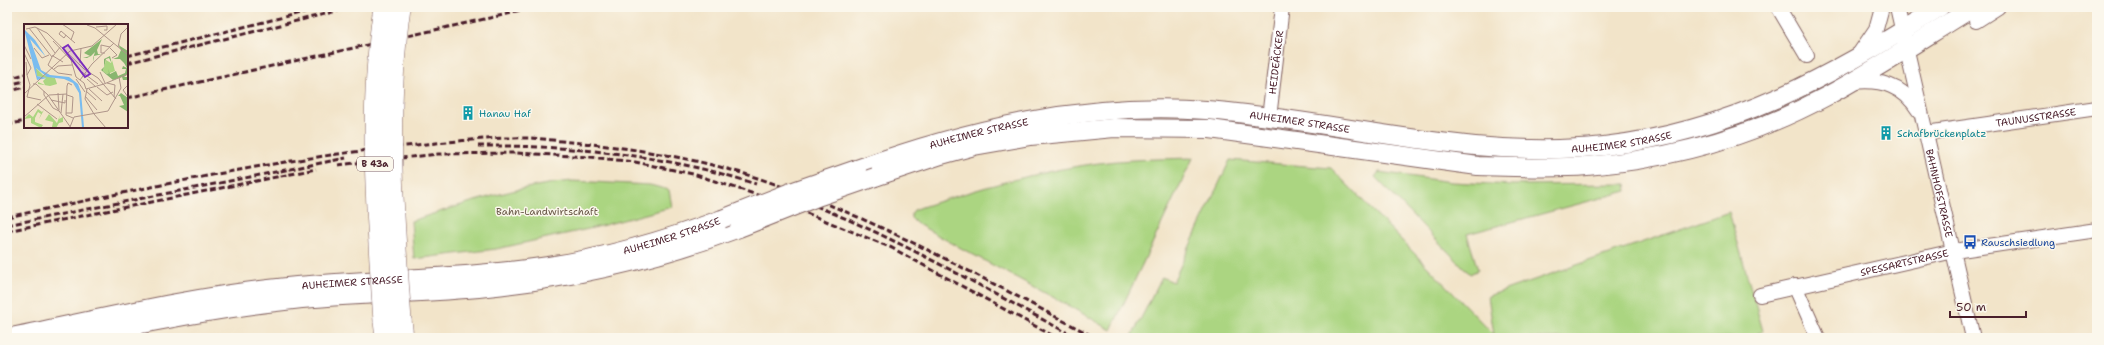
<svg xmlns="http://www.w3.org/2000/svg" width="2104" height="345" font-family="'Shantell Sans',sans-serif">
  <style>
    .green { fill: #abd581; stroke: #7a7a56 }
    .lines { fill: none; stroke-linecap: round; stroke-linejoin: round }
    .minor-casing { stroke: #856462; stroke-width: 16 }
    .major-casing { stroke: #856462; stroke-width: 20 }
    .highway-casing { stroke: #856462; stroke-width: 22 }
    .minor { stroke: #fff; stroke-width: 14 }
    .major { stroke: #fff; stroke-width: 18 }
    .highway { stroke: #fff; stroke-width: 21 }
    .rail { stroke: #4a1f2b; stroke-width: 3; stroke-dasharray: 6 3; stroke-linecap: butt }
    .major-bridge-casing { stroke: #856462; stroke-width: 20; stroke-linecap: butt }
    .highway-bridge-casing { stroke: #856462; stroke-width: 22; stroke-linecap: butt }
    .major-bridge { stroke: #fff; stroke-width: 18 }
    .highway-bridge { stroke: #fff; stroke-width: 21 }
    .labels { text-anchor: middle; stroke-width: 3; stroke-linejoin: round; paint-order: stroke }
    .shield { fill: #fbf7ec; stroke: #7f6065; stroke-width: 1 }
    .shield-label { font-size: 9px; font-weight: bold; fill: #4a1f2b }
    .street-label { font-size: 10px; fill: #4a1f2b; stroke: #fbf7ec }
    .culture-label { font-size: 10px; fill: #0d838f; stroke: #fbf7ec; text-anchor: start }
    .park-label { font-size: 10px; fill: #675645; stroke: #fbf7ec }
    .transit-label { font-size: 10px; fill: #164399; stroke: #fbf7ec; text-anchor: start }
    .inset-road { fill: none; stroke: #af958a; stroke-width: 1 }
    .view { fill: #7b2cbf; fill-opacity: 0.15; stroke: #7b2cbf; stroke-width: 2 }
    .inset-edge { fill: none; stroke: #4a1f2b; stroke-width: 2 }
  </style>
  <rect width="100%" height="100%" fill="#fbf7ec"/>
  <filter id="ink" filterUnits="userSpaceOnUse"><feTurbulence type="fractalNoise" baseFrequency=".025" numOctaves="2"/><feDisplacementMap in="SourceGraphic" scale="8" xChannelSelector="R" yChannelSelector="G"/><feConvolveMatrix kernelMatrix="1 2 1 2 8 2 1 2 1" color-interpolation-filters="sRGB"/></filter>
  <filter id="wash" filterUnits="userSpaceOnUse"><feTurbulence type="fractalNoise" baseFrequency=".012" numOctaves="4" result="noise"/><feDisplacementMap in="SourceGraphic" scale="16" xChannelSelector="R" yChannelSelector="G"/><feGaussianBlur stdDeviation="0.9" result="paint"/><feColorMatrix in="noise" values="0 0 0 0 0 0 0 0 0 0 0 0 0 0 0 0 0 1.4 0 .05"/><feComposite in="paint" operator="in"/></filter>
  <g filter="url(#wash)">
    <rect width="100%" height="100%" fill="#f2e4c9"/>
    <g class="green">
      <path d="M1193 158 1111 330C1047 292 980 260 916 223L911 218V214L914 210 922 207C980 188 1038 171 1099 163 1130 159 1162 159 1193 158Z"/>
      <path d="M1230 160 1331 168 1494 335 1488 296 1729 212 1763 331 1749 338H1131L1162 277 1173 282Z"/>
      <path d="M1379 172 1451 182 1512 185 1626 184 1627 191 1467 234 1478 270 1470 274 1378 180 1375 177Z"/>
      <path d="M572 181 650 185 669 190 672 207 593 228 496 249 414 259 411 221C464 204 517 186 572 181Z"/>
    </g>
  </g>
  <g filter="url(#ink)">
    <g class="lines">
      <defs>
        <g id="minor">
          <path d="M1778 7 1807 56"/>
          <path id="s1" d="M1897 7 1973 338"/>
          <path d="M1976 21 1998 7"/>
          <path d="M1859 54 1876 29 1882 7"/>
          <path d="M1854 82C1882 79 1904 86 1919 111"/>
          <path id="s2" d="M1269 118 1282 7"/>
          <path id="s3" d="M1926 133 2097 108"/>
          <path d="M1795 286 1818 338"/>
          <path id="s4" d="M1760 295 1954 251 2097 230"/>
        </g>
        <g id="major">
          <path id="s5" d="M857 169C968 129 1087 101 1206 110 1338 120 1470 161 1604 146 1731 132 1835 75 1940 7"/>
          <path d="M875 177 941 155 974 146 1030 136 1114 128 1210 129 1478 166C1514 167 1551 169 1587 166 1670 159 1753 136 1827 96 1877 69 1925 37 1974 7"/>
          <path id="s6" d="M7 338C100 319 193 296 287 287 374 278 462 279 549 266 608 257 666 240 722 219"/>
          <path d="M71 338C145 323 218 308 293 300 358 293 423 294 487 287 573 278 658 259 739 228"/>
        </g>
        <g id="highway">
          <path d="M401 320 403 338"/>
          <path d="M384 321 386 338"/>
        </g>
      </defs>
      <use href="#minor" class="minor-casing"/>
      <use href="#major" class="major-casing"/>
      <use href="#highway" class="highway-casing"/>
      <use href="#minor" class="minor"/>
      <use href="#major" class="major"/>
      <use href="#highway" class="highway"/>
      <g class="rail">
        <path d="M127 56 324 7"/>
        <path d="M127 63 353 7"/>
        <path d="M7 79 25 74"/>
        <path d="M7 85 25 81"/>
        <path d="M7 92 25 87"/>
        <path d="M127 98 539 7"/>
        <path d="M7 125 25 121"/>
        <path d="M478 146C571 145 667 155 756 184"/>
        <path d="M338 165 438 154 516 153 590 157 635 162 693 174 782 203 892 248 1057 338"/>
        <path d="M782 193C885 230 981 287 1077 338"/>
        <path d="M7 217C139 190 272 159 406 146 447 142 490 137 531 138 548 139 566 142 582 143 638 149 692 158 745 174 869 213 981 278 1096 338"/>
        <path d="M7 225 346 158"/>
        <path d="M7 231 316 169"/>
      </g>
      <defs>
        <g id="major-bridge">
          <path d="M722 219 788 193 857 169"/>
          <path d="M739 228 820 196 875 177"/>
        </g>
        <g id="highway-bridge">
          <path d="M384 7C368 112 377 216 384 321"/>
          <path d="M400 7C385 111 393 216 401 320"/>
        </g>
      </defs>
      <use href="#major-bridge" class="major-bridge-casing"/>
      <use href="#highway-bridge" class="highway-bridge-casing"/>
      <use href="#major-bridge" class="major-bridge"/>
      <use href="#highway-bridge" class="highway-bridge"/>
    </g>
  </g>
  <defs>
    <symbol id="building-bare" viewBox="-9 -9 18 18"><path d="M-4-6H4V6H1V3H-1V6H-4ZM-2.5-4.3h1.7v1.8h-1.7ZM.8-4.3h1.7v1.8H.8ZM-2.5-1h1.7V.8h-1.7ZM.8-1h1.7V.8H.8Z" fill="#0f9aa8" stroke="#fbf7ec" stroke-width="2.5" paint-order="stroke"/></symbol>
    <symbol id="bus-bare" viewBox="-9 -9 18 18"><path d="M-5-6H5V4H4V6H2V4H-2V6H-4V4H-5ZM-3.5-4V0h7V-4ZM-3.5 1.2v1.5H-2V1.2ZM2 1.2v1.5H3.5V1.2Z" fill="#1a4fb4" stroke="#fbf7ec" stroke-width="2.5" paint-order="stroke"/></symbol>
  </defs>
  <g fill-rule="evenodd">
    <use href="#building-bare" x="458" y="103" width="20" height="20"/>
    <use href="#building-bare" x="1876" y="123" width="20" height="20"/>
    <use href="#bus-bare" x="1960" y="232" width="20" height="20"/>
  </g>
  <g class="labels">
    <rect class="shield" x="357" y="157" width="36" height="14" rx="3"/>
    <g class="shield-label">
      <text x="375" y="167">B 43a</text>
    </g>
    <g class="street-label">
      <text dy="4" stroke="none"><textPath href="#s2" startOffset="56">HEIDEÄCKER</textPath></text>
      <text dy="4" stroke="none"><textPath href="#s3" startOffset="111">TAUNUSSTRASSE</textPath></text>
      <text dy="4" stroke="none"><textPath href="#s5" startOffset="451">AUHEIMER STRASSE</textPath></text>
      <text dy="4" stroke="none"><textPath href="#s5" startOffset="127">AUHEIMER STRASSE</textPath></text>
      <text dy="4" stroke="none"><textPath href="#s5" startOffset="775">AUHEIMER STRASSE</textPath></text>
      <text dy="4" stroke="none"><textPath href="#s1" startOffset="191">BAHNHOFSTRASSE</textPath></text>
      <text dy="4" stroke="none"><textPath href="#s6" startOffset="674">AUHEIMER STRASSE</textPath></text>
      <text dy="4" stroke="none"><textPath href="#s4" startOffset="148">SPESSARTSTRASSE</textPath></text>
      <text dy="4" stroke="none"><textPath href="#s6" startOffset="350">AUHEIMER STRASSE</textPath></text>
    </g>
    <g class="culture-label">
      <text x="479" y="117">Hanau Haf</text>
      <text x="1897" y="137">Schafbrückenplatz</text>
    </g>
    <g class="park-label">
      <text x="547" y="215">Bahn-Landwirtschaft</text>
    </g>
    <g class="transit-label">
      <text x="1981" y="246">Rauschsiedlung</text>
    </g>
  </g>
  <g transform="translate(24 24)">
    <rect width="104" height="104" fill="#f2e4c9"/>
    <path d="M82 36 87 39 88 36 91 47 86 49 85 45 86 49 83 50 79 47ZM11 43 19 51 31 54 33 60 26 62 14 60V58L21 61 19 57 22 54 13 52ZM14 85 18 88 20 86 15 95 17 90 14 88 11 94V98L19 101 17 104 7 99V94L0 95 5 90 9 93ZM25 90 33 99 36 91 35 95 39 93V98L35 99 32 104 28 103 29 98 21 96Z" fill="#abd581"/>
    <path d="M78 15 73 26 74 30H78L70 32 69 38V34L71 28 67 32 63 34H59L66 32 60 29ZM96 20V22L104 27V50L100 53H104V56H99L98 53 89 56 77 46 80 43V35L86 32 87 36V38L85 34 82 35 79 47 83 50 85 49 84 45 86 50 92 47 94 52 101 49 102 45H98L99 42 103 44 100 39 96 35H89L94 33 97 26 95 23ZM97 69 104 74V88L95 82 100 81 96 72H94Z" fill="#88b66f"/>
    <path d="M0 5 11 16 22 33 6 15 17 46 26 51 45 53 54 60 57 68 60 103H66L58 104 55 69 49 59 40 55 23 53 12 44 13 52 23 54 13 56Z" fill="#7abcef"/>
    <path class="inset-road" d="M38 0 50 8 47 16M63 1 71 4 104 31M72 3 83 2V6H80M5 4 28 33M13 4 31 29M2 5 11 3 23 9 60 45 74 54 92 75M37 7 51 19M37 7 35 10 40 14 42 11M29 17 47 36 52 53 60 59 62 65 80 60M0 21 7 35M37 22 29 32 39 38M94 23 97 10 104 3M10 24 18 34 25 31M86 24 93 31 88 34M0 29 7 44 3 51 6 61 3 73M81 29H77V21L86 23M29 31 24 41 34 49 48 51M2 38 3 51M56 39 57 24M30 45 34 42 48 41M58 48 74 60M76 48 81 59M52 55 61 68M63 55 72 63M56 56 68 40 90 19M83 59 91 61 90 73M9 60H12L24 71 47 104M80 60 104 50M48 61 44 59 43 62 42 91 49 94M104 61 99 66 104 73M73 63 83 71 89 68M63 65 61 75 70 90M65 65 78 77M20 67V71L29 84 35 87M62 67 72 76M34 69 35 86M0 70 46 27 68 22 93 0M61 72 73 86M3 73 17 76M27 76 41 79V76M13 80 33 95M37 89 39 70M42 89H48L49 73 43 71M70 90 82 104M0 93 25 71 43 70M46 103 50 93 84 87 97 64 95 53"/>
    <path class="view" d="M44 21 66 50 61 53 39 24Z"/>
    <rect width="104" height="104" class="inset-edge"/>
  </g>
  <rect width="2104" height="345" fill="none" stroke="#fbf7ec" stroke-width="24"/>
  <path d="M1950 311v6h76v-6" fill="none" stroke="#4a1f2b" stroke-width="2"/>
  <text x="1956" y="311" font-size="12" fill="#4a1f2b" stroke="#fbf7ec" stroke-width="3" paint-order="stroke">50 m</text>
</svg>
